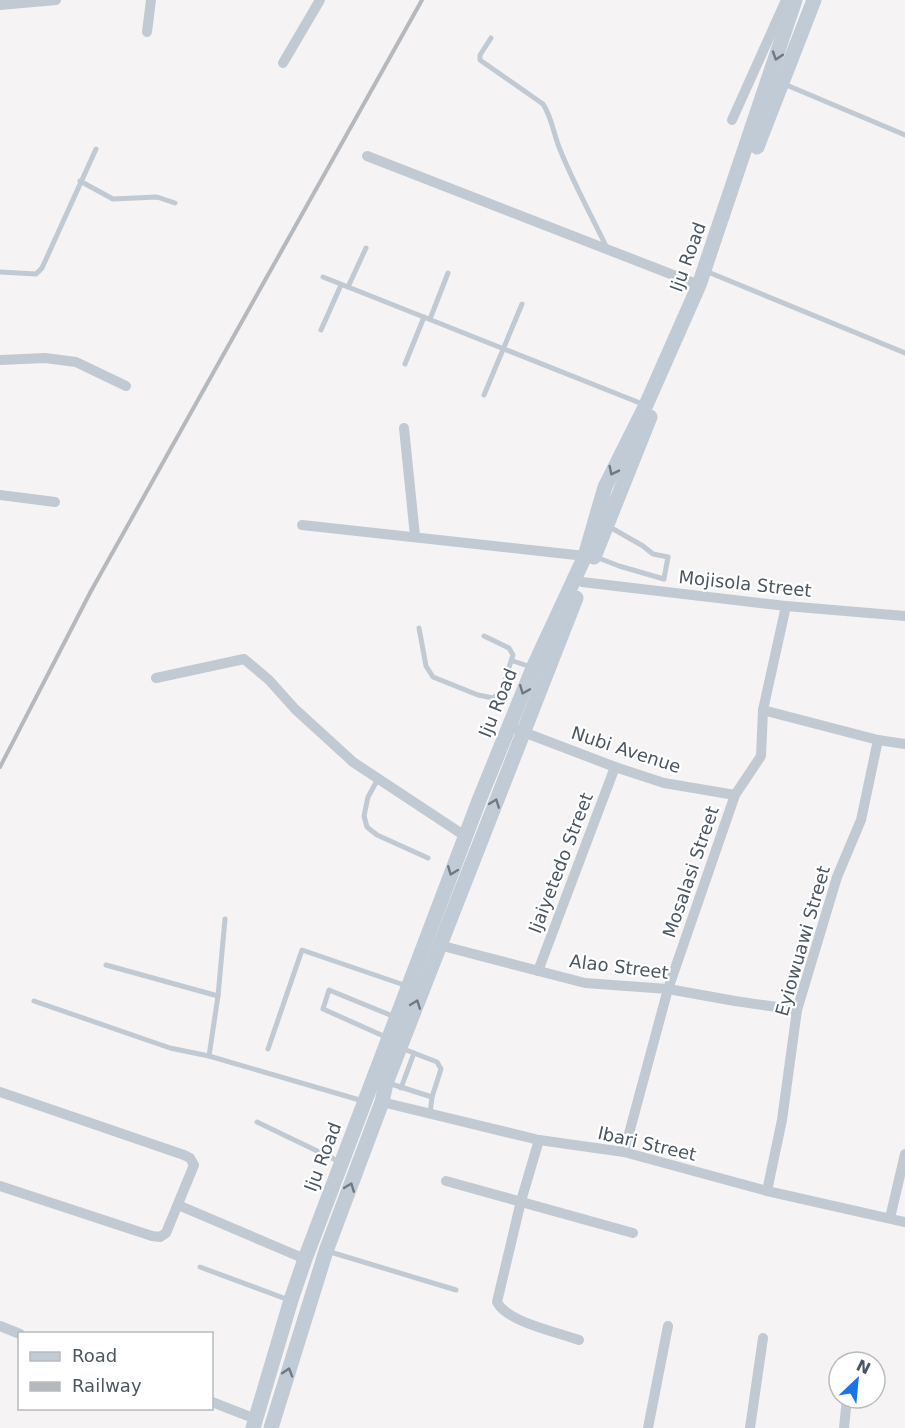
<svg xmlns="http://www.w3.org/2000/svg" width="905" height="1428" font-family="'DejaVu Sans',sans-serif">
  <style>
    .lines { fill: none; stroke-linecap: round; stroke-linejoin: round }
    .lane { stroke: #c1cad2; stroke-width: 5 }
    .street { stroke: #c1cad2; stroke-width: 10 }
    .secondary { stroke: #c1cbd6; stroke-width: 15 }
    .rail { stroke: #b5b8bd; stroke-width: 4 }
    .oneway { stroke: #6e7984 }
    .labels { text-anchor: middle; stroke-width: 4.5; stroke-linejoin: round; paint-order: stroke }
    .street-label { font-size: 18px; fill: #4a5661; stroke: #fff }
  </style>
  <rect width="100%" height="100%" fill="#f5f3f3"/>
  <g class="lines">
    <g class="lane">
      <path d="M491 38 480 55V60L543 104C552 117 554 137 561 152 574 184 591 215 606 246"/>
      <path d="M784 84 905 135"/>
      <path d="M80 181 113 199 157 197 175 203"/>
      <path d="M0 272 36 274 42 268 96 149"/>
      <path d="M708 272 905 353"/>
      <path d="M323 277 645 405"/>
      <path d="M348 287 366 248"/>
      <path d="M430 319 448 273"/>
      <path d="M321 330 341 285"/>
      <path d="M405 364 424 317"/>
      <path d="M484 395 522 304"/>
      <path d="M596 557 619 566 664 579 668 557 653 554 643 546 608 526"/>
      <path d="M419 628 426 666 433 677 478 695 493 698 501 692 513 655 509 648 484 636"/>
      <path d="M513 661 531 667"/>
      <path d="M378 779 368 797 364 816 367 827 377 835 428 858"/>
      <path d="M106 965 218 996 209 1056 363 1101"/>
      <path d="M218 996 225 919"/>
      <path d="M34 1001 170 1048 209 1056"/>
      <path d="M388 1038 323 1009 329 990 395 1017"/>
      <path d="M401 1048 437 1062 441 1069 432 1097 430 1114"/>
      <path d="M268 1049 302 950 407 986"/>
      <path d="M388 1083 432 1097"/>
      <path d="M401 1088 414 1053"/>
      <path d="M257 1122 340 1162"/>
      <path d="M327 1251 456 1290"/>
      <path d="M200 1267 289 1300"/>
    </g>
    <g class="street">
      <path d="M0 5 56 0"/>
      <path d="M147 32 151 0"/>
      <path d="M283 63 320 0"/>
      <path d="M732 120 786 0"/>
      <path d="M367 156 699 285"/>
      <path d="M0 360 45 358 76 362 126 386"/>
      <path d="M404 428 415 536"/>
      <path d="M0 495 55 502"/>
      <path d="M302 525 585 556"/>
      <path d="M582 582 786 606 905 616"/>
      <path d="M156 678 244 659 269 680 295 709 353 762 465 836"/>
      <path d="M763 710 878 740 905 744"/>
      <path d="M518 730 615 767 664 783 735 795"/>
      <path d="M439 945 585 983 668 989 735 1001 797 1010"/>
      <path d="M538 971 615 767"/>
      <path d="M0 1092 184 1155 190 1158 194 1165 166 1233 160 1237 152 1236 0 1186"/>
      <path d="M382 1102 539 1140 624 1152 767 1191 905 1222"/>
      <path d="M539 1140 521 1201 497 1302C507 1322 557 1332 579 1340"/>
      <path d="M624 1152 668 989 735 795 761 756 763 710 786 606"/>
      <path d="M446 1181 633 1233"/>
      <path d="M767 1191 782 1120 797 1010 837 877 861 820 878 740"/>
      <path d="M178 1205 305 1259"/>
      <path d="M890 1218 905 1154"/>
      <path d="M0 1326 20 1334"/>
      <path d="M212 1402 256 1419"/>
      <path d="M648 1428 668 1326"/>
      <path d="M750 1428 763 1338"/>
      <path d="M844 1428 847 1398"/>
    </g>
    <g class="secondary">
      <path d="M757 147 814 0"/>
      <path d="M594 557 650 417"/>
      <path d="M253 1428 291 1300 305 1259 480 798 533 668 585 556 605 487 646 405 699 285 795 0"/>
      <path d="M271 1428 326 1251 382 1102 386 1083 576 598"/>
    </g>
    <path class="rail" d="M0 767 91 591 422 0"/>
  </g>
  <defs><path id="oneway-chevron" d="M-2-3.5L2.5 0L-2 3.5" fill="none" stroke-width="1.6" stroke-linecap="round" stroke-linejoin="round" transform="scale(1.5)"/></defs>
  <g class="oneway">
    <use href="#oneway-chevron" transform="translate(777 56) rotate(108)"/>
    <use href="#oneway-chevron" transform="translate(613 471) rotate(116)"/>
    <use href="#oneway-chevron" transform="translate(524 690) rotate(112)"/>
    <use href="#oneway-chevron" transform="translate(495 803) rotate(-69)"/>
    <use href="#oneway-chevron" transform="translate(452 871) rotate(111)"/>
    <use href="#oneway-chevron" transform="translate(416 1004) rotate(-69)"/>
    <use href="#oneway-chevron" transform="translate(350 1187) rotate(-69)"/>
    <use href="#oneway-chevron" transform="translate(288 1372) rotate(-73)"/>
  </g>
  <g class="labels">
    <g class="street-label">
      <text transform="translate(688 257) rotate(-70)" y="6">Iju Road</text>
      <text transform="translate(745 584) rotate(6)" y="6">Mojisola Street</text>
      <text transform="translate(498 703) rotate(-68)" y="6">Iju Road</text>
      <text transform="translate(626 750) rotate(18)" y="6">Nubi Avenue</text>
      <text transform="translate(561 863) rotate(-69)" y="6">Ijaiyetedo Street</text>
      <text transform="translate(691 872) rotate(-71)" y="6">Mosalasi Street</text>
      <text transform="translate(803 941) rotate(-74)" y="6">Eyiowuawi Street</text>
      <text transform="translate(619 967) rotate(7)" y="6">Alao Street</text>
      <text transform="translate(647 1144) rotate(13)" y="6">Ibari Street</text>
      <text transform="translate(323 1157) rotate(-69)" y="6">Iju Road</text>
    </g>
  </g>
  <rect x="18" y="1332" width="195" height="78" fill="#ffffff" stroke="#b7bbc0" stroke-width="1.5"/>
  <rect x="30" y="1352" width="30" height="9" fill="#c1cbd6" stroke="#b7bbc0" stroke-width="1.5"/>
  <text x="72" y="1362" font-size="18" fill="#4a5661">Road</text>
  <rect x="30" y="1382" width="30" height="9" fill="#b5b8bd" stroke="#b7bbc0" stroke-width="1.5"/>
  <text x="72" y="1392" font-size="18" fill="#4a5661">Railway</text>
  <g transform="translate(857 1380) rotate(26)"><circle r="28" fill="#ffffff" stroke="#b7bbc0" stroke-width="1.5"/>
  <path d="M0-4.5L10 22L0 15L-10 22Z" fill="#1a73e8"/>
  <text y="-9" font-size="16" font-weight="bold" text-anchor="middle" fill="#4a5661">N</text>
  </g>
</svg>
